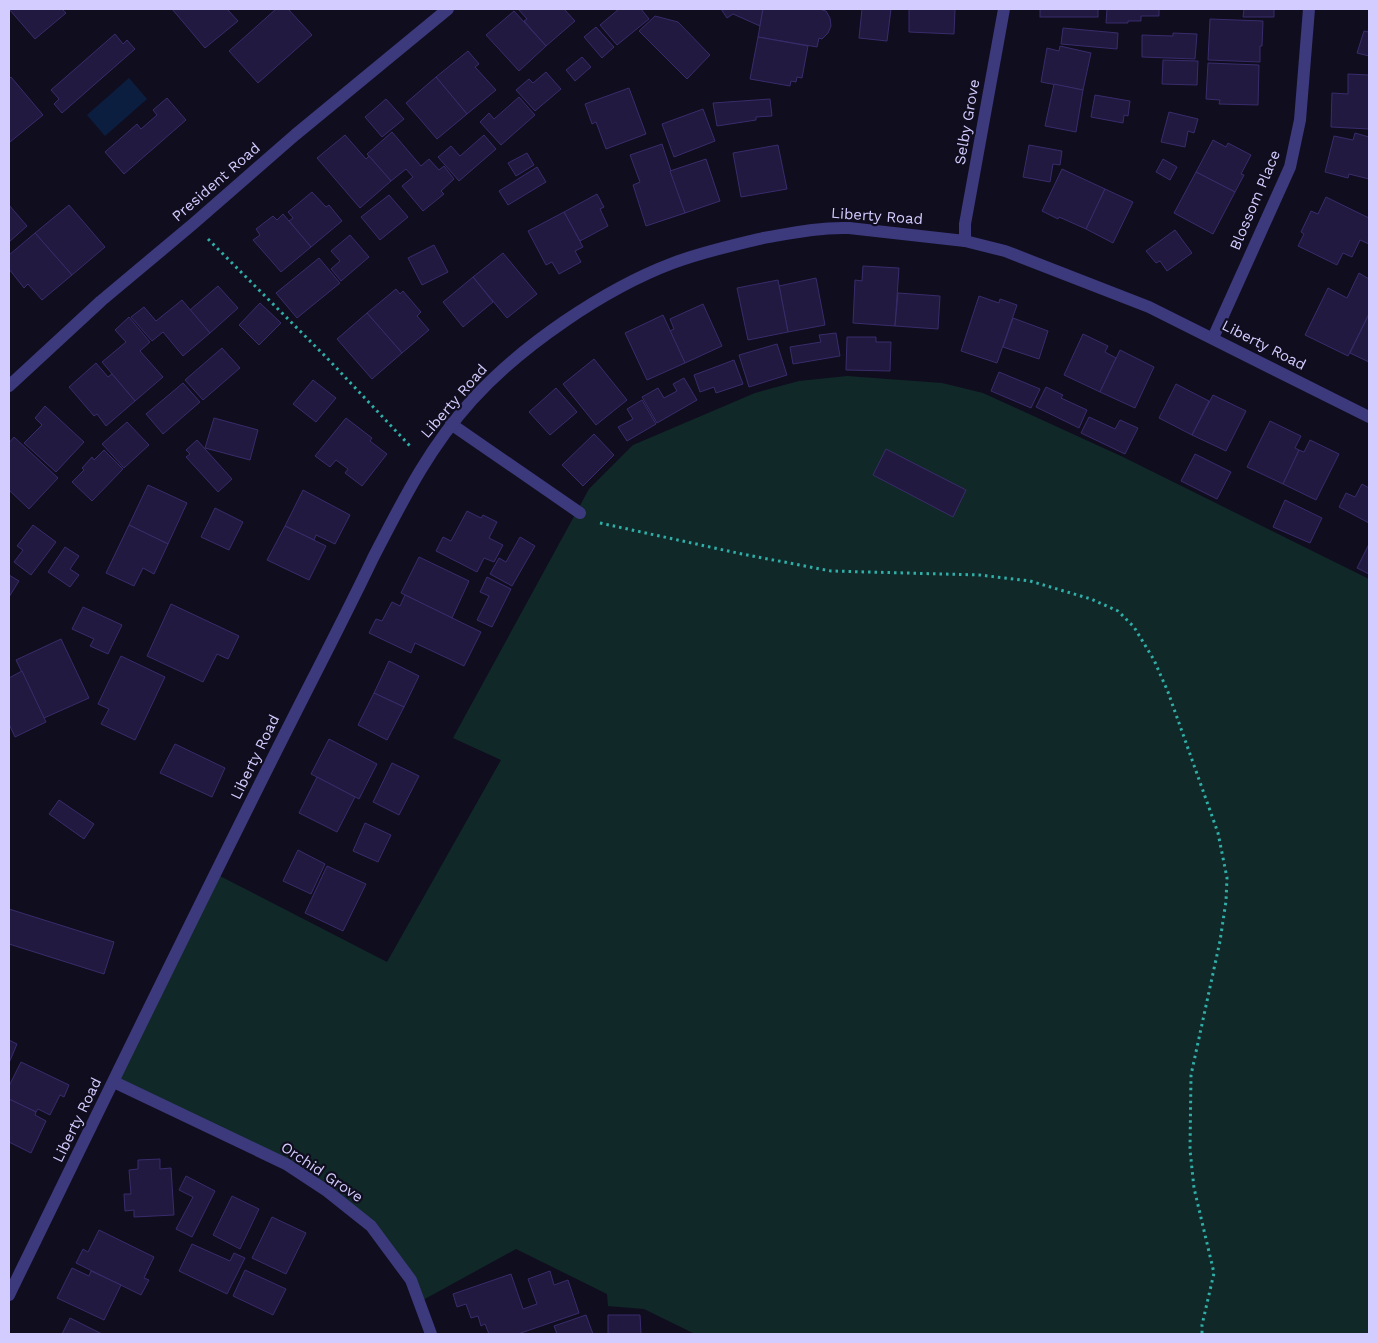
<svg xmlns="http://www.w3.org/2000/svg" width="1378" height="1343" font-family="'Work Sans',sans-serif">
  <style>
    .green { fill: #102928 }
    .water { fill: #0c1e3f }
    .building { fill: #221940; stroke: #392c6b }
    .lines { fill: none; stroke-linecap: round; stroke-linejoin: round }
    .path { stroke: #30aea8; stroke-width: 3; stroke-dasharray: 2.5 4; stroke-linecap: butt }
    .lane { stroke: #3c397d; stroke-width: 12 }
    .street { stroke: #3c397d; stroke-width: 12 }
    .labels { text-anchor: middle; stroke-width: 4.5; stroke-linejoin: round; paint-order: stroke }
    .street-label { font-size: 15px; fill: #d3ccfe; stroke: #100d1f }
  </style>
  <rect width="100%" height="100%" fill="#100d1f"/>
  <path class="green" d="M847 376 942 383 983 393 1123 457 1369 579V1334H695L644 1309 608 1306 607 1294 516 1249 423 1300 373 1225 329 1191 114 1080 214 873 387 962 501 760 453 738 589 489 633 445 755 393 799 381Z"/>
  <path class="water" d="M129 78 147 99 105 136 87 115Z"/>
  <g class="building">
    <path d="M9 9H62L66 13 35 39Z"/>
    <path d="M172 9H227L238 21 205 48Z"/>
    <path d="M276 9H288L312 35 258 83 229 51Z"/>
    <path d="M518 9H564L575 21 546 46 524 21 527 19Z"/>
    <path d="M619 9H641L649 19 617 45 600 25Z"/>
    <path d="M721 9H763L760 26 733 14 727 18Z"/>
    <path d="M763 9H823L822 10 826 11 830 18 831 26 828 33 822 39 819 38 817 47 758 37Z"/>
    <path d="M862 9H891L887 41 859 38Z"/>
    <path d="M909 9H955L954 34 909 32Z"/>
    <rect x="1040" y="9" width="58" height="8"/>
    <path d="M1107 9H1159V16H1141V21H1128V23H1106Z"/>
    <path d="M1244 9H1274V17H1243Z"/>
    <path d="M514 11 546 46 519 71 486 35Z"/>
    <path d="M655 16 678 22 710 55 687 79 639 31Z"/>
    <path d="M1210 19 1263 21 1262 46H1260V62L1208 60Z"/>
    <path d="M1369 26V56L1357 53 1364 31 1368 32Z"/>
    <path d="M596 27 614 47 602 58 584 37Z"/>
    <path d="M1063 28 1118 33 1117 49 1061 44Z"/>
    <path d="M1173 33 1197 34 1195 59 1142 57V35L1173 36Z"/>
    <path d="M115 34 123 44 127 40 135 49 62 113 54 104 59 99 51 90Z"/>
    <path d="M758 37 808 46 802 78 797 77 796 82 791 81 790 86 750 79Z"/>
    <path d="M1060 46 1091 53 1083 90 1041 82 1047 48 1059 51Z"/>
    <path d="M468 51 479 64 475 67 496 90 467 114 436 77Z"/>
    <path d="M582 57 591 67 575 81 566 70Z"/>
    <path d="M1163 60 1198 61 1197 85 1162 84Z"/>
    <path d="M1208 63 1259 65 1258 105 1219 104 1220 100 1206 99Z"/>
    <path d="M546 72 561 89 535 111 516 90 529 79 533 83Z"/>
    <path d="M1348 74 1369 75V129L1331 127 1332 93 1348 94Z"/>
    <path d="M11 77 43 115 10 142 9 140V79Z"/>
    <path d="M436 77 467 114 437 139 406 103Z"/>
    <path d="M1054 84 1083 90 1076 132 1045 126Z"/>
    <path d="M629 88 646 134 606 149 596 122 592 124 585 104Z"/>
    <path d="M1095 95 1130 101 1128 116 1124 115 1123 123 1091 117Z"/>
    <path d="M519 97 535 115 501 145 480 122 489 113 494 119Z"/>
    <path d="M167 98 186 120 124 174 105 152 137 124 141 129 157 115 153 110Z"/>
    <path d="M386 99 404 119 382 137 365 117Z"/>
    <path d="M770 99 772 116 756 117V120L717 126 713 103Z"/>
    <path d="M703 109 715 141 674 157 662 124Z"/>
    <path d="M1169 112 1198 119 1194 133 1188 131 1185 147 1161 142Z"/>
    <path d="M392 132 421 166 429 159 439 170 444 166 454 179 441 191 444 194 423 211 402 186 413 177 406 169 391 181 367 154Z"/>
    <path d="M1355 133 1369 137V179L1349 174 1348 178 1325 172 1334 136 1353 140Z"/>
    <path d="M345 135 366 159 369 156 391 181 360 208 317 158Z"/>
    <path d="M484 135 496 149 459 181 438 157 451 146 460 156Z"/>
    <path d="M1213 140 1226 147 1228 143 1251 155 1241 174 1244 175 1235 192 1196 172Z"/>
    <path d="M662 144 685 213 646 226 633 185 640 182 630 155Z"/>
    <path d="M778 145 787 189 741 197 733 153Z"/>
    <path d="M1029 145 1062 151 1060 165 1053 164 1050 182 1023 177Z"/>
    <path d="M527 153 534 165 516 176 508 163Z"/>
    <path d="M706 159 720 201 685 213 670 171Z"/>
    <path d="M1163 159 1177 167 1170 180 1156 172Z"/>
    <path d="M537 167 546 182 508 205 499 191Z"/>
    <path d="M1062 169 1105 189 1086 229 1059 217 1058 219 1042 211Z"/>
    <path d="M1196 172 1235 192 1213 234 1174 213Z"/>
    <path d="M1105 189 1133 202 1113 243 1086 229Z"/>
    <path d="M312 192 326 207 329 205 342 221 311 247 289 221 293 218 288 212Z"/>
    <path d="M597 194 604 207 600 209 608 226 580 241 564 212Z"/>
    <path d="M389 195 408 217 380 240 361 217Z"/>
    <path d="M1326 197 1369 218V244L1360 240 1352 257 1343 253 1337 265 1298 246 1304 234 1301 232 1311 211 1318 214Z"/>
    <path d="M9 205 27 226 9 242Z"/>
    <path d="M69 205 105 247 72 275 35 233Z"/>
    <path d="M564 212 583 247 575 251 581 262 559 274 552 262 546 265 528 231Z"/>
    <path d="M283 214 311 247 281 272 253 240 260 235 256 229 273 216 277 220Z"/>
    <path d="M1175 230 1192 253 1167 271 1160 261 1156 263 1146 251Z"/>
    <path d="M35 233 72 275 42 300 28 284 24 288 9 269V255Z"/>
    <path d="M350 235 369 257 341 281 331 269 340 261 331 251Z"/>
    <path d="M434 245 448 272 422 285 408 258Z"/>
    <path d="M503 253 537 294 507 318 473 277Z"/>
    <path d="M319 258 340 283 297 318 276 293Z"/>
    <path d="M863 266 899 268 895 326 853 323 855 280 862 281Z"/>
    <path d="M1359 273 1369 279V314L1348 356 1305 335 1328 288 1347 298Z"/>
    <path d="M473 277 493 302 463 327 443 302Z"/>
    <path d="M816 278 825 325 788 332 779 286Z"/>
    <path d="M778 280 788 332 748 340 737 288Z"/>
    <path d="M218 286 238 308 210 333 190 310Z"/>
    <path d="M396 289 400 294 403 291 421 312 417 316 429 330 402 353 367 313Z"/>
    <path d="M898 293 940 296 938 329 895 326Z"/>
    <path d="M979 296 999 303 1000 299 1017 305 997 363 961 351Z"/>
    <path d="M182 300 210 333 183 356 163 332 152 341 131 317 144 307 156 321Z"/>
    <path d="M260 303 281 323 259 345 239 325Z"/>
    <path d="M703 304 722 346 685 363 670 331 674 329 670 319Z"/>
    <path d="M367 313 402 353 372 379 337 339Z"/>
    <path d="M1369 314V362L1350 353Z"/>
    <path d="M663 315 685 363 647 380 625 333Z"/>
    <path d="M129 317 150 342 140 351 163 377 135 401 102 362 126 342 115 330Z"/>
    <path d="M1013 318 1048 331 1039 359 1003 347Z"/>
    <path d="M836 333 840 356 793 364 790 347 821 342 819 335Z"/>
    <path d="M1083 334 1108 346 1105 352 1116 358 1100 392 1064 375Z"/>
    <path d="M847 337H876V342H891L890 371 846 370Z"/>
    <path d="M777 344 787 375 749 387 739 355Z"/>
    <path d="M222 348 240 368 203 400 185 380Z"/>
    <path d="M1120 350 1154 367 1135 408 1100 392Z"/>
    <path d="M594 359 627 400 596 425 563 384Z"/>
    <path d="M734 360 743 384 716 393 714 387 700 392 694 375Z"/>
    <path d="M96 363 108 377 112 374 135 401 106 426 97 414 94 416 69 387Z"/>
    <path d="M999 372 1040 389 1031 408 991 391Z"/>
    <path d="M684 378 697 400 657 423 642 397 658 388 664 398 677 391 673 384Z"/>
    <path d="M313 380 336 398 316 422 293 404Z"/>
    <path d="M183 383 200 402 163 434 146 414Z"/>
    <path d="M1176 384 1209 401 1192 435 1159 418Z"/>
    <path d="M1046 387 1063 395 1061 398 1087 410 1079 428 1036 407Z"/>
    <path d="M556 388 577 412 550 435 529 412Z"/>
    <path d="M1213 395 1246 411 1226 451 1192 435Z"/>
    <path d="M642 400 656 424 627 441 618 427 633 419 627 409Z"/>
    <path d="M45 406 84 442 56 472 24 443 42 425 35 418Z"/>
    <path d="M1089 417 1115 429 1120 420 1138 428 1125 454 1081 433Z"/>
    <path d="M214 418 258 430 250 460 205 448Z"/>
    <path d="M346 418 372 438 370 441 387 454 362 486 345 473 348 469 336 460 330 467 315 456Z"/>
    <path d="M1270 421 1301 436 1295 448 1299 450 1283 484 1247 467Z"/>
    <path d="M127 422 149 445 124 468 102 444Z"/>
    <path d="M594 434 614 455 583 486 562 465Z"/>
    <path d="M14 437 58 478 29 509 9 490V443Z"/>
    <path d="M197 440 232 479 218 492 186 457 190 454 186 450Z"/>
    <path d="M1310 440 1339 454 1316 500 1283 484 1299 450 1304 452Z"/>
    <path d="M886 449 966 490 953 517 873 475Z"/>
    <path d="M104 450 123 469 92 501 72 482 84 470 82 468 92 457 94 460Z"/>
    <path d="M1195 454 1231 472 1217 499 1181 481Z"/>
    <path d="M1362 484 1369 488V523L1339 507 1346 493 1355 497Z"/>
    <path d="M148 485 187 503 168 544 129 525Z"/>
    <path d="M303 490 350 515 335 544 316 535 314 540 285 526Z"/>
    <path d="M1285 500 1322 518 1310 543 1273 527Z"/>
    <path d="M215 508 243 522 229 550 201 537Z"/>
    <path d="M467 511 481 518 483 515 497 522 489 538 503 545 494 562 484 558 477 572 436 551 443 537 451 541Z"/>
    <path d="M33 525 56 542 31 575 14 562 23 550 17 546Z"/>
    <path d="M129 525 168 544 154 574 143 568 134 586 106 573Z"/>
    <path d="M285 526 326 546 309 580 267 560Z"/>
    <path d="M520 537 535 546 512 586 490 574 499 558 506 562Z"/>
    <path d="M1369 544V574L1357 568Z"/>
    <path d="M65 547 79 556 70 569 79 575 70 587 48 572Z"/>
    <path d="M419 557 469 581 452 618 401 593Z"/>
    <path d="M9 575 19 581 9 597Z"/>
    <path d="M487 577 511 589 492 627 477 620 489 596 480 592Z"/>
    <path d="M405 595 481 632 464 666 415 643 411 653 369 633 376 619 382 621 392 602 400 606Z"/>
    <path d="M171 604 239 636 228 659 217 654 203 682 147 656Z"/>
    <path d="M83 607 122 625 108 654 90 646 94 639 72 629Z"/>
    <path d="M61 639 89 698 44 718 16 660Z"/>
    <path d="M121 656 165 677 135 740 101 724 109 709 98 704Z"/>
    <path d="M389 661 419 676 404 707 374 693Z"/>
    <path d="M22 671 46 722 15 737 9 724V678Z"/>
    <path d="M374 693 404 707 387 740 358 725Z"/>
    <path d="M329 739 377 764 359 799 311 774Z"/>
    <path d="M175 744 225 768 212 797 160 773Z"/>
    <path d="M392 763 419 776 399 815 373 802Z"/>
    <path d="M317 777 355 797 337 832 299 813Z"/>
    <path d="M59 800 94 824 84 839 49 814Z"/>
    <path d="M365 823 391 835 378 862 353 851Z"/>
    <path d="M298 850 325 864 311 894 283 881Z"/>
    <path d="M327 866 366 884 343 931 305 913Z"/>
    <path d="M9 909 114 942 104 974 9 944Z"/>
    <path d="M9 1040 17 1044 9 1063Z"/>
    <path d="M21 1062 69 1085 64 1097 60 1095 50 1115 38 1109 36 1112 9 1099V1086Z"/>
    <path d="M9 1099 36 1112 35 1115 46 1121 31 1153 9 1142Z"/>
    <path d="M160 1159V1169L171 1168 174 1215 134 1217V1210L125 1211 124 1194H131L129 1170 138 1169V1160Z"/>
    <path d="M186 1176 215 1191 192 1237 176 1229 193 1197 179 1190Z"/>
    <path d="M232 1196 259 1209 240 1249 213 1235Z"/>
    <path d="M272 1217 306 1233 286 1274 252 1258Z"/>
    <path d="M99 1230 154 1257 144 1278 149 1280 141 1295 76 1263 83 1249 88 1252Z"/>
    <path d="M192 1244 230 1261 234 1253 245 1258 227 1294 179 1271Z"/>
    <path d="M72 1268 89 1276 91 1271 121 1285 104 1320 57 1298Z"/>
    <path d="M245 1270 286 1289 273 1315 233 1296Z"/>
    <path d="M550 1271 554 1285 568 1280 579 1313 518 1334H489L485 1324 481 1326 478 1316 471 1318 466 1304 457 1307 453 1294 511 1274 523 1309 537 1304 528 1279Z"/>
    <path d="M586 1315 593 1334H557L554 1326Z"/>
    <path d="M608 1315H640L641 1334H608Z"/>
    <path d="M70 1318 102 1334H62Z"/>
  </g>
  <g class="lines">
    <g class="path">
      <path d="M208 239 327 358 411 447"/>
      <path d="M600 523 742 554 831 571 980 575 1030 581 1091 599 1118 611 1134 627 1154 660 1168 692 1218 833 1227 878 1226 901 1220 941 1191 1075 1190 1150 1194 1188 1214 1273 1202 1325V1334"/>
    </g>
    <path class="lane" d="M451 424 580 513"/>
    <g class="street">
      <path d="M965 241V224L1004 9"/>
      <path d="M1213 338 1290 167 1300 120 1309 9"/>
      <path d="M9 386 101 301 193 224 295 135 448 9"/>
      <path d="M114 1082 286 1164 327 1191 371 1226 411 1280 431 1334"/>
      <path d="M9 1295C107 1094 204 893 305 694 328 649 351 604 373 558 403 500 428 449 472 400 521 346 604 289 673 263 702 252 733 245 763 238 792 233 820 227 849 228L965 241 1005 251 1149 307 1369 417"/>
    </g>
  </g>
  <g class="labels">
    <g class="street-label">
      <text transform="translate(967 122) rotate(-80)" y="5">Selby Grove</text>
      <text transform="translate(216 182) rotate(-41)" y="5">President Road</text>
      <text transform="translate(1255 200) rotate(-67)" y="5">Blossom Place</text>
      <text transform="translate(877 216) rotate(4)" y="5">Liberty Road</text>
      <text transform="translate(1264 345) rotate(27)" y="5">Liberty Road</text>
      <text transform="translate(454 401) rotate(-49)" y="5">Liberty Road</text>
      <text transform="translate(255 757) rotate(-64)" y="5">Liberty Road</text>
      <text transform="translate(77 1120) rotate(-64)" y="5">Liberty Road</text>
      <text transform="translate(322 1172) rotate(34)" y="5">Orchid Grove</text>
    </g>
  </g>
  <rect width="1378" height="1343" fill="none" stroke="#d3ccfe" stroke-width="20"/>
</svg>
